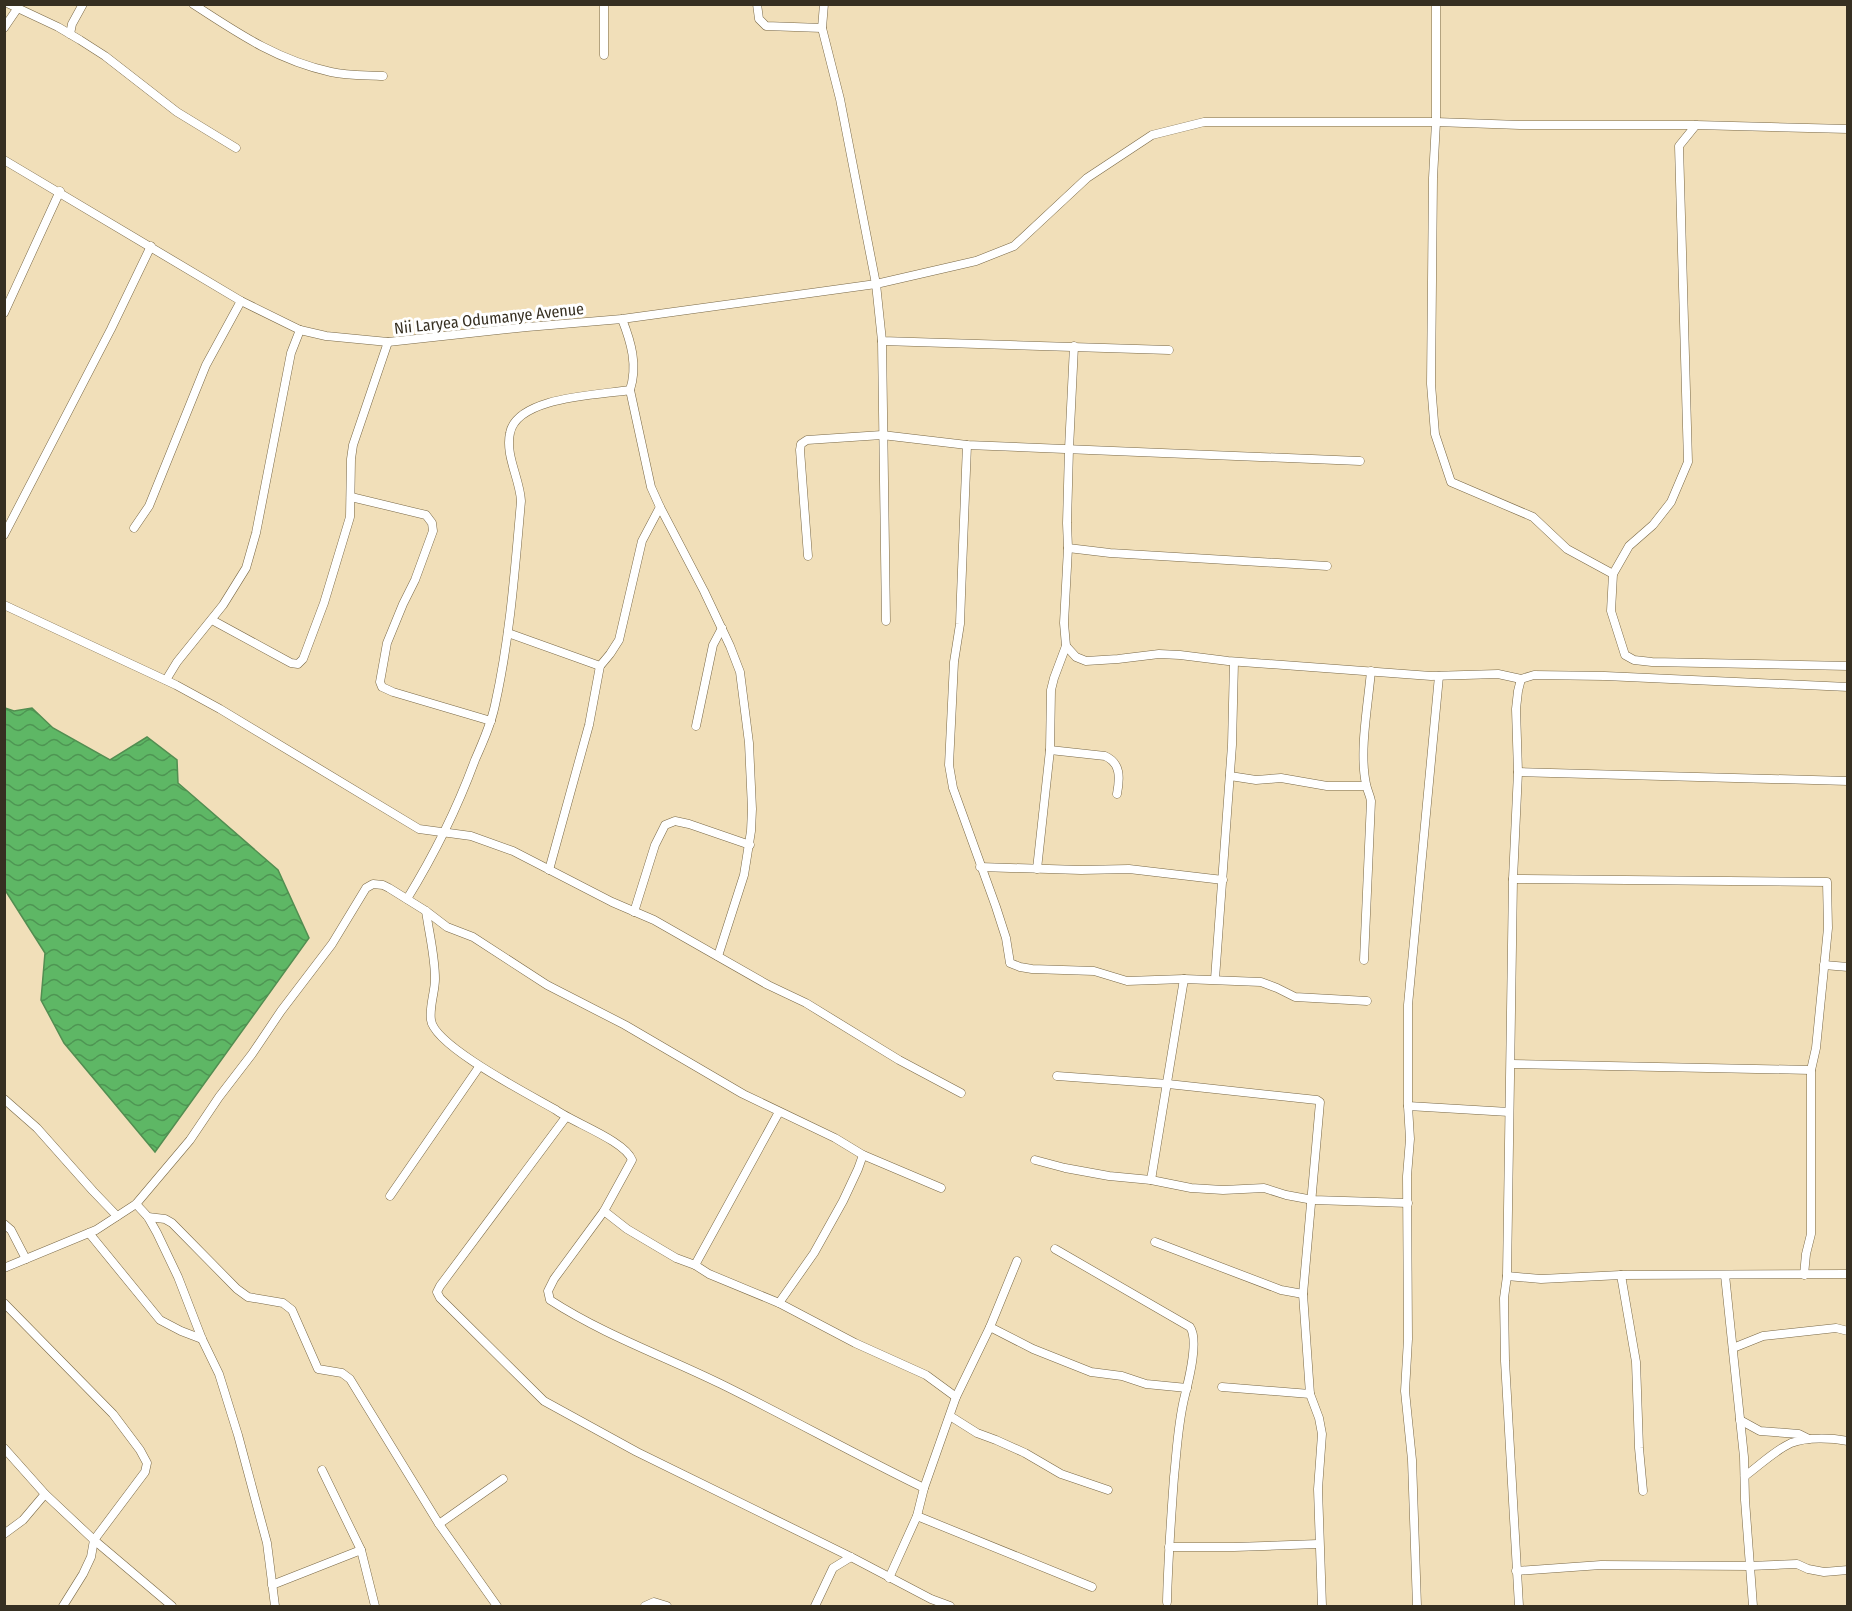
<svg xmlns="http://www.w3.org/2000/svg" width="1852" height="1611" font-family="'Fira Sans Condensed',sans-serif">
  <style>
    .water { fill: url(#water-waves); stroke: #528e51; stroke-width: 1.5 }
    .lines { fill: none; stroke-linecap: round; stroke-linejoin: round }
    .minor-casing { stroke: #796846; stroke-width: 9 }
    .minor { stroke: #fff; stroke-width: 8 }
    .labels { text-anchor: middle; stroke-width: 6; stroke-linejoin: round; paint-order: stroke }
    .street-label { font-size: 16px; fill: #362f21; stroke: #fff }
  </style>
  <defs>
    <pattern id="water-waves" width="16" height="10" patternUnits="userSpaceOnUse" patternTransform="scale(1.5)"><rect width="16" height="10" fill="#5eb765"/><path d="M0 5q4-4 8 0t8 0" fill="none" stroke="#4e9553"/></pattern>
  </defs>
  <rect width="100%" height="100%" fill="#f1dfb9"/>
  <path class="water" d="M5 708 14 711 32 708 53 728 110 760 147 737 177 760 178 783 278 870 309 938 155 1152 64 1043 41 1000 45 953 5 890Z"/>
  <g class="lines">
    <defs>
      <g id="minor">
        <path d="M9 4 58 27 80 40 105 56 177 112 236 148"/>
        <path d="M193 4C239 34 277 60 331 72 348 76 366 75 383 76"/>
        <path d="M757 4 759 19 766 26 822 28"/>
        <path d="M824 4 822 28 840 99 876 284 882 341 1169 350"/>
        <path d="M1436 4V122L1433 178 1431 384 1435 434 1451 482 1533 517 1567 549 1613 574"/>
        <path d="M4 28 17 9"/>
        <path d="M70 34 72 24 83 4"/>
        <path d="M604 55V4"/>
        <path d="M1696 125 1679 146 1688 462 1671 502 1653 525 1629 546 1613 574 1611 611 1625 655 1634 660 1652 662 1848 666"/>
        <path d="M4 160 241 301 300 330 326 336 388 342 527 327 622 319 876 284 976 261 1014 246 1087 178 1152 135 1204 122H1436L1520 125H1696L1848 129"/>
        <path d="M4 313 60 191"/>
        <path d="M622 319C631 342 638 365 630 390"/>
        <path d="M882 341 886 621"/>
        <path d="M967 445 961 595 960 624 954 662 949 765 953 788 996 907 1006 938 1010 963 1020 967 1032 969 1094 971 1127 981 1184 979 1261 982 1277 988 1295 997 1367 1001"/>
        <path d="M351 497 426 515 432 523 433 531 415 580 403 604 387 643 380 682 382 687 393 692 491 721"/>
        <path d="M134 528 149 506 206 365 241 301"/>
        <path d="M4 535 111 329 151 246"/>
        <path d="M1068 548 1110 553 1327 566"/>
        <path d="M808 556 800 450 801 444 807 440 882 435 967 445 1360 461"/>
        <path d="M4 605 176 685 220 709 419 829 471 836 513 851 612 902 654 920 768 985 806 1003 899 1060 961 1093"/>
        <path d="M212 620 291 663 298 664 303 659 324 603 350 517 351 459 353 445 388 342"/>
        <path d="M508 633 600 666"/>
        <path d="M1066 646 1076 657 1086 661 1118 659 1159 654 1180 655 1228 661 1431 676 1498 674 1521 679 1534 675 1605 676 1848 687"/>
        <path d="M166 680 177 662 223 605 246 568 256 533 291 353 300 330"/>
        <path d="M696 726 713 645 722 628"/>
        <path d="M1050 750 1105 756C1121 763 1120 778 1117 794"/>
        <path d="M1518 772 1848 781"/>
        <path d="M1230 776 1256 780 1281 778 1327 786H1366"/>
        <path d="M980 867 1081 870 1129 869 1223 880"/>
        <path d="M1037 869 1050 750 1051 690 1054 678 1066 646 1064 623 1068 548 1067 523 1069 449 1074 346"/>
        <path d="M549 870 589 725 600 666 610 654 619 640 642 541 660 507"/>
        <path d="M1513 879 1827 882 1828 928 1816 1048 1811 1070V1234L1806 1254 1804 1275"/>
        <path d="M407 899C434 855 457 809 475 760 483 742 491 724 495 705 510 638 515 569 521 501 520 479 505 456 510 433 517 396 601 395 630 390L651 487 660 507 704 591 730 646 740 672 749 743 752 809 751 831 744 875 718 956"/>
        <path d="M426 911C429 933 435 956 435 979 435 992 429 1007 431 1020 434 1046 532 1096 556 1110 574 1123 625 1141 632 1160L604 1211 554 1279 548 1291 550 1300C604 1335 664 1356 721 1384 790 1418 856 1455 924 1488"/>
        <path d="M634 912 655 845 665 825 675 821 689 824 750 845"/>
        <path d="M1364 960 1371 801C1370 795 1367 790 1366 784 1359 752 1368 705 1371 671"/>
        <path d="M1824 965 1848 967"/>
        <path d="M1215 979 1232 745 1234 662"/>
        <path d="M1511 1064 1811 1070"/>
        <path d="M1057 1076 1168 1084 1317 1100 1320 1102 1303 1294 1310 1394 1319 1418 1322 1434 1318 1489 1322 1606"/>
        <path d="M4 1099 37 1128 93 1191 117 1216"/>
        <path d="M1408 1106 1509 1112"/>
        <path d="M566 1117 440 1286 437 1292 440 1298 544 1401 637 1452 851 1557 931 1599 950 1606"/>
        <path d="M1035 1160 1065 1168 1109 1176 1151 1180 1191 1188 1223 1190 1264 1188 1286 1195 1313 1200 1408 1203"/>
        <path d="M1151 1180 1184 979"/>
        <path d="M390 1196 479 1067"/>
        <path d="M136 1204 148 1217 157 1233 178 1277 202 1339 219 1374 238 1435 267 1543 275 1606"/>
        <path d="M604 1211 627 1229 676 1258 695 1265 709 1274 779 1303 855 1343 926 1375 956 1397"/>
        <path d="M148 1217 165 1219 172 1223 237 1289 248 1297 283 1303 292 1310 318 1369 342 1373 350 1379 439 1524 497 1606"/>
        <path d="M4 1224 11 1230 26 1259"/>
        <path d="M89 1233 160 1320 181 1331 202 1339"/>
        <path d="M1155 1242 1281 1290 1303 1294"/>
        <path d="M1055 1249 1190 1327C1199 1340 1189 1379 1185 1395 1178 1422 1177 1449 1174 1477 1171 1518 1168 1560 1167 1602"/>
        <path d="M695 1265 779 1112"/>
        <path d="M4 1268 96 1230 136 1204 190 1140 219 1097 252 1054 281 1011 332 944 366 888 373 884 383 885 389 888 426 911 447 927 473 937 547 985 625 1025 743 1094 835 1138 863 1155 941 1188"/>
        <path d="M1621 1275 1636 1362 1639 1448 1643 1491"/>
        <path d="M1725 1275 1744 1457 1745 1500 1753 1606"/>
        <path d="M1507 1276 1541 1279 1621 1275 1848 1274"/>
        <path d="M4 1303 113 1414 140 1450 147 1463 145 1472 94 1540 91 1557 83 1574 63 1606"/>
        <path d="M779 1303 814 1253 843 1201 858 1169 863 1155"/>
        <path d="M990 1327 1033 1349 1091 1372 1122 1376 1146 1384 1187 1388"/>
        <path d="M1733 1348 1763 1336 1836 1328 1848 1331"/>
        <path d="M1222 1387 1310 1394"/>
        <path d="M950 1416 977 1433 996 1440 1025 1453 1061 1474 1108 1490"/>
        <path d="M1740 1420 1760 1431 1799 1434 1809 1439"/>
        <path d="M4 1448 45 1494 94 1540 172 1606"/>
        <path d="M322 1470 361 1550 375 1606"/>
        <path d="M1745 1476C1760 1465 1774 1451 1791 1443 1807 1437 1831 1438 1848 1441"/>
        <path d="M917 1516 1092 1587"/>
        <path d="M439 1524 503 1479"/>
        <path d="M4 1534 23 1520 45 1494"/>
        <path d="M1169 1547H1234L1318 1544"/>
        <path d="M1516 1571 1601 1565 1750 1566 1797 1564 1808 1569 1824 1572 1848 1570"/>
        <path d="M889 1578 917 1516 924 1488 956 1397 990 1327 1017 1261"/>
        <path d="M272 1585 361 1550"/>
        <path d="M645 1606 654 1602 667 1606"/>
        <path d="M815 1606 833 1568 851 1557"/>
        <path d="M1417 1606 1412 1460 1405 1391 1408 1339 1407 1176 1410 1139 1408 1106V1005L1439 676"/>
        <path d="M1519 1606 1505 1361 1504 1298 1507 1276 1513 879 1518 772 1516 709 1518 691 1521 679"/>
      </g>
    </defs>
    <use href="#minor" class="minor-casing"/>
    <use href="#minor" class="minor"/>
  </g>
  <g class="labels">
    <g class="street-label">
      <text transform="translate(489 318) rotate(-6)" y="6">Nii Laryea Odumanye Avenue</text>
    </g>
  </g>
  <rect width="1852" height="1611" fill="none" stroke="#362f21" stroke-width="12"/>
</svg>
